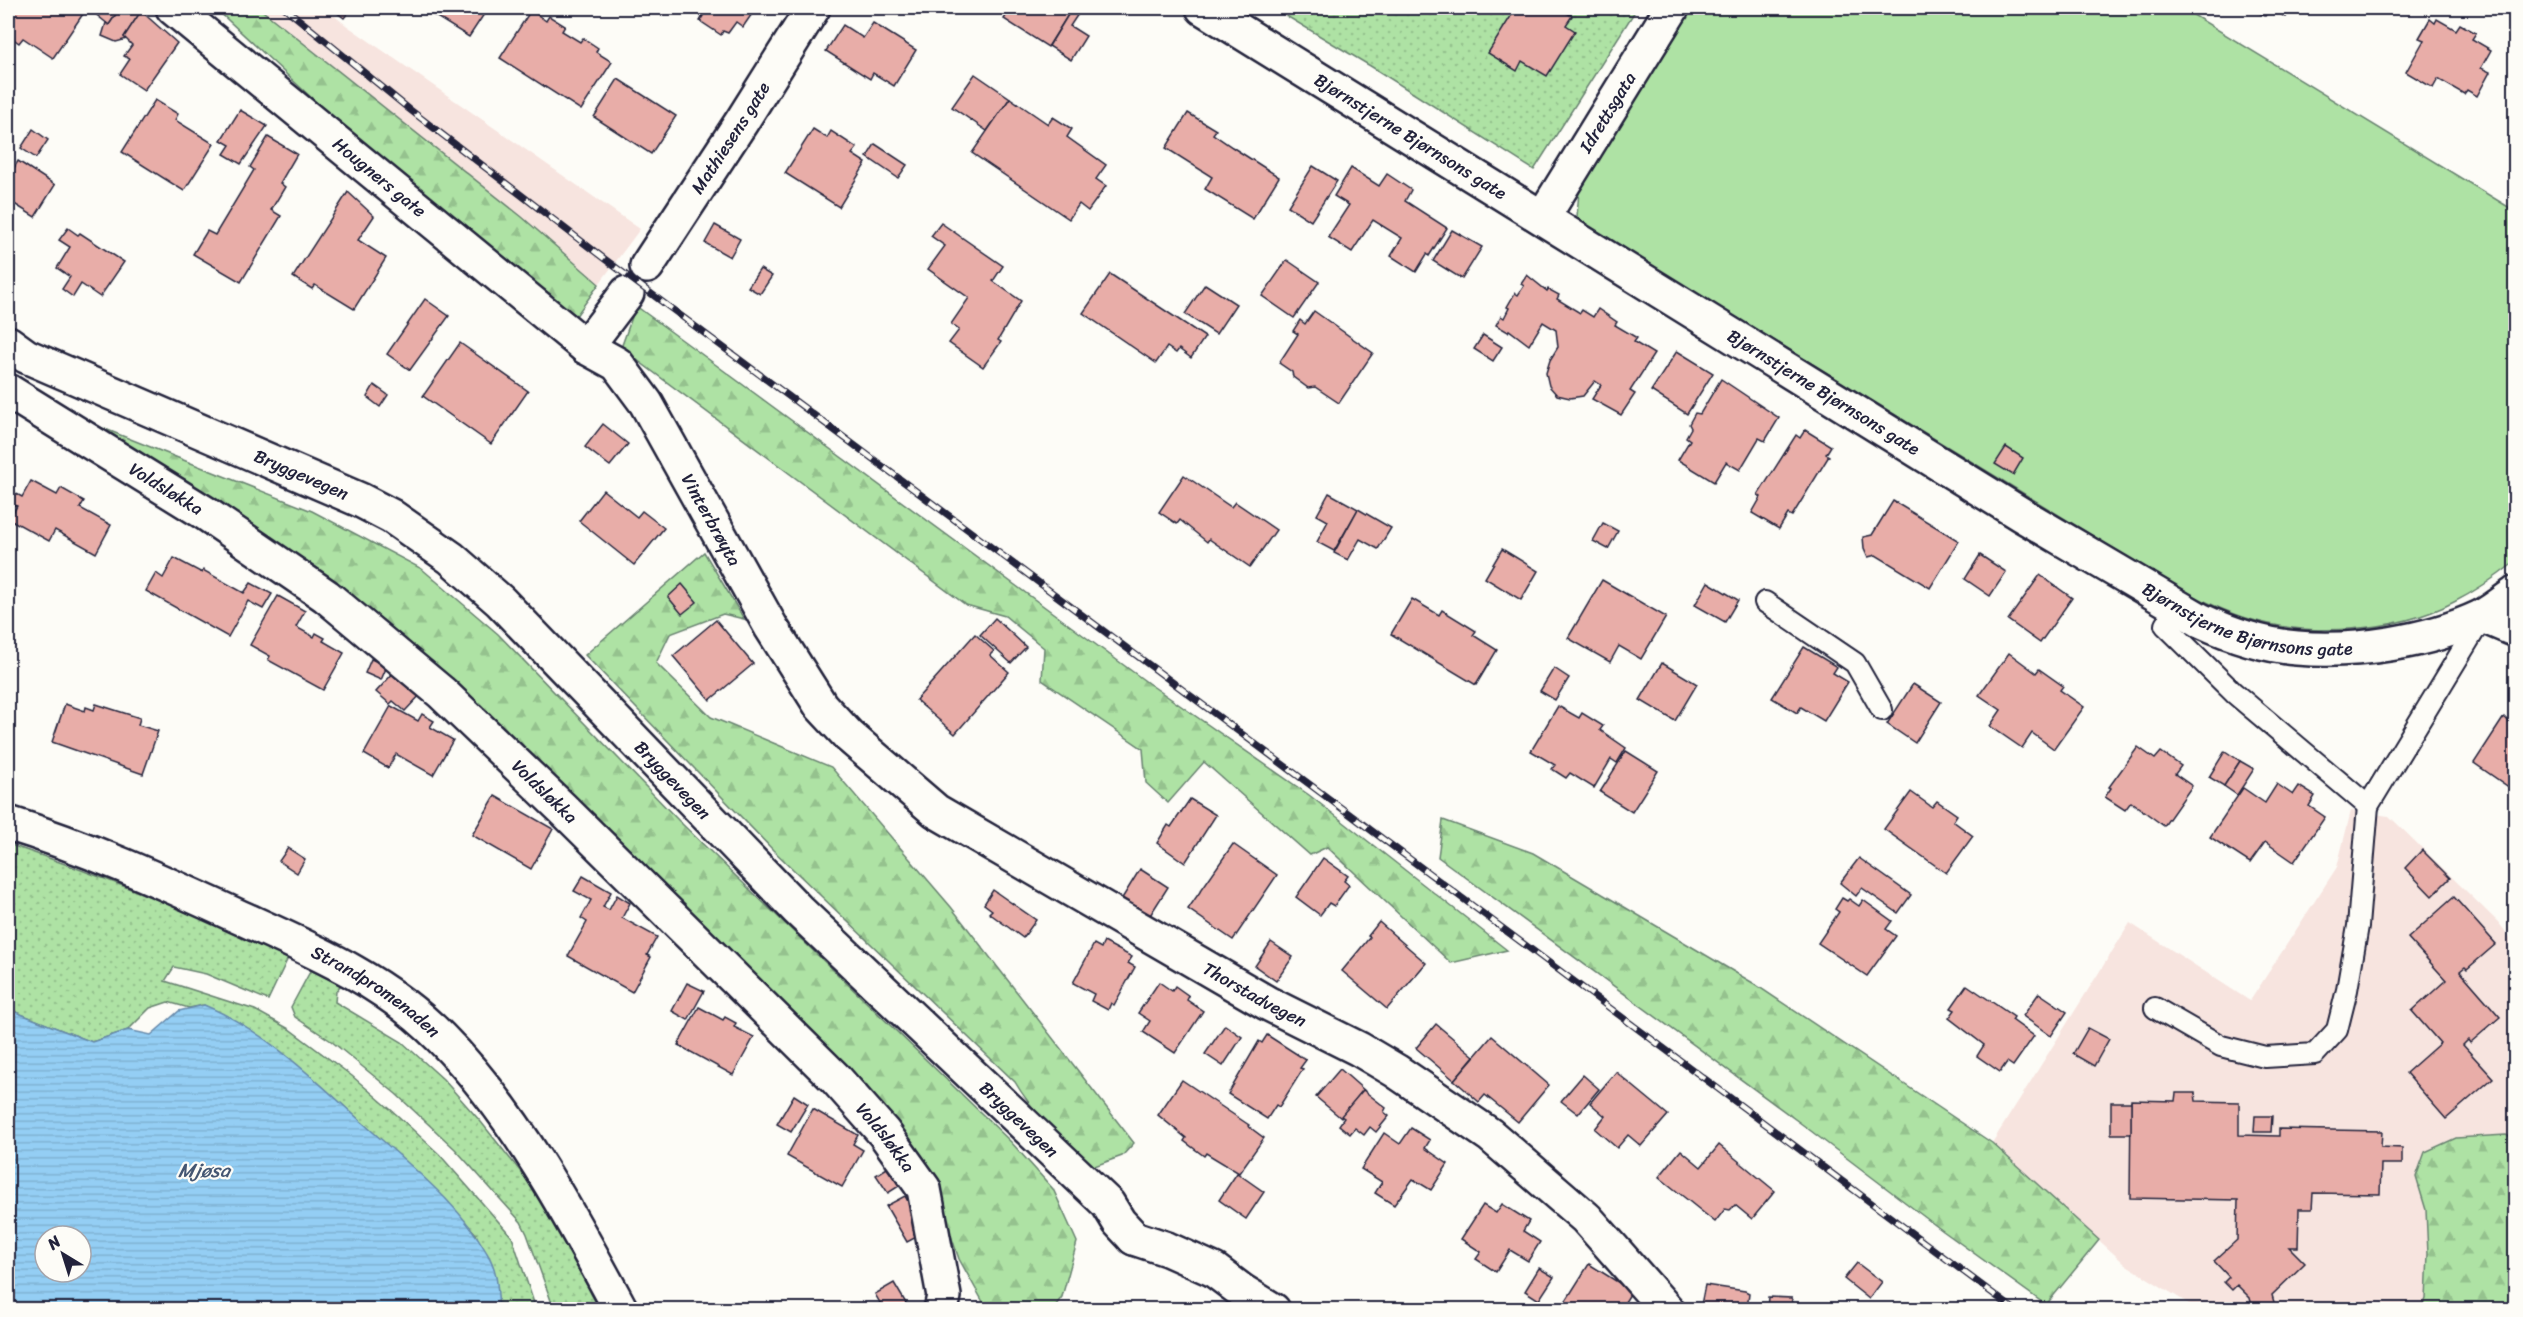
<svg xmlns="http://www.w3.org/2000/svg" width="2523" height="1317" font-family="Sriracha,sans-serif">
  <style>
    .built { fill: #f7e4df }
    .green { fill: url(#green-dots); stroke: #688270; stroke-width: 1.5 }
    .forest { fill: url(#forest-firs); stroke: #688270; stroke-width: 1.5 }
    .pitch { fill: #aee2a4; stroke: #688270; stroke-width: 1.5 }
    .water { fill: url(#water-rules); stroke: #6689aa; stroke-width: 1.5; fill-rule: evenodd }
    .building { fill: #e8ada8; stroke: #22223b; stroke-width: 1.5 }
    .lines { fill: none; stroke-linecap: round; stroke-linejoin: round }
    .lane-casing { stroke: #22223b; stroke-width: 24 }
    .street-casing { stroke: #22223b; stroke-width: 38 }
    .secondary-casing { stroke: #22223b; stroke-width: 38 }
    .lane { stroke: #fdfcf7; stroke-width: 20 }
    .street { stroke: #fdfcf7; stroke-width: 33 }
    .secondary { stroke: #fdfcf7; stroke-width: 33 }
    .rail-casing { stroke: #22223b; stroke-width: 7 }
    .rail { stroke: #fdfcf7; stroke-width: 4.5; stroke-dasharray: 14; stroke-linecap: butt }
    .labels { text-anchor: middle; stroke-width: 4.5; stroke-linejoin: round; paint-order: stroke }
    .street-label { font-size: 18px; fill: #22223b; stroke: #fdfcf7 }
    .water-label { font-size: 20px; font-style: italic; fill: #445672; stroke: #fdfcf7 }
  </style>
  <defs>
    <pattern id="green-dots" width="8" height="8" patternUnits="userSpaceOnUse" patternTransform="scale(1.5)"><rect width="8" height="8" fill="#aee2a4"/><path d="M2 2h.1M6 6h.1" fill="none" stroke="#95c28e" stroke-width="1.8" stroke-linecap="round"/></pattern>
    <pattern id="forest-firs" width="22" height="20" patternUnits="userSpaceOnUse" patternTransform="scale(1.5)"><rect width="22" height="20" fill="#aee2a4"/><path d="M5 1l3.5 6h-7zM16 11l3.5 6h-7z" fill="#95c28e"/></pattern>
    <pattern id="water-rules" width="6" height="5" patternUnits="userSpaceOnUse" patternTransform="scale(1.5)"><rect width="6" height="5" fill="#94cef4"/><path d="M0 2.5h6" fill="none" stroke="#7fb1d2"/></pattern>
  </defs>
  <rect width="100%" height="100%" fill="#fdfcf7"/>
  <filter id="ink" filterUnits="userSpaceOnUse"><feTurbulence type="fractalNoise" baseFrequency=".0167" numOctaves="2"/><feDisplacementMap in="SourceGraphic" scale="12" xChannelSelector="R" yChannelSelector="G"/><feConvolveMatrix kernelMatrix="1 2 1 2 8 2 1 2 1" color-interpolation-filters="sRGB"/></filter>
  <g filter="url(#ink)">
    <g class="built">
      <path d="M259 8H324L346 25 640 229 599 284 522 217Z"/>
      <path d="M2351 811 2389 816 2498 922 2515 944V1221L2477 1309H2197L2125 1264 1992 1143 2130 923 2250 1001 2337 867Z"/>
    </g>
    <g class="green">
      <path d="M1273 8H1637L1534 170 1372 67Z"/>
      <path d="M8 844C103 876 197 914 288 958L268 1000 206 974 174 967 165 981 255 1010 289 1029 352 1076 397 1115 439 1154 512 1237 536 1309H499L498 1299 476 1234 432 1186 313 1078 248 1029 204 1005 189 1008 168 1002 150 1008 128 1030 92 1042 8 1009Z"/>
      <path d="M311 970 341 985 336 991 335 1002 402 1042 443 1079 481 1122 528 1181 551 1216 599 1309H554L527 1234 521 1222 455 1149 396 1094 331 1041 295 1017 291 1007Z"/>
    </g>
    <g class="forest">
      <path d="M215 8H259L522 217 599 284 573 320 444 221Z"/>
      <path d="M636 306 1148 683 1309 795 1507 950 1451 963 1327 847 1310 855 1204 762 1168 803 1146 783 1143 749 1042 680 1044 648 1005 616 966 605 621 348Z"/>
      <path d="M95 425 312 511 422 569 498 634 679 821 1011 1142 1053 1189 1077 1242 1062 1297 1053 1309H987L959 1259 933 1183 527 752 104 440Z"/>
      <path d="M704 552 744 619 723 614 670 634 656 663 711 717 831 767 951 907 1134 1143 1122 1156 1092 1167C1064 1140 1034 1115 1015 1082L773 850 585 655Z"/>
      <path d="M1443 820 1533 853 1753 983 1992 1143 2099 1240 2046 1305 1943 1231 1803 1125 1438 857Z"/>
      <path d="M2506 1135 2515 1139V1309H2421L2426 1299 2428 1254 2426 1210 2416 1177 2425 1152 2456 1138Z"/>
    </g>
    <path class="pitch" d="M1688 8H2182L2515 211V562C2496 577 2476 591 2454 602 2395 633 2306 638 2243 617 2216 608 2192 595 2168 582L1584 224 1577 217 1579 190 1598 154Z"/>
    <path class="water" d="M204 1005C271 1032 328 1093 382 1140 419 1173 462 1208 487 1253 499 1273 497 1288 499 1309H8V1009L92 1042 128 1030 151 1035 179 1011ZM45 1236H81V1272H45Z"/>
    <g class="building">
      <path d="M8 8H79L85 11 53 58 23 38 19 43 8 35Z"/>
      <path d="M88 8H120L109 25Z"/>
      <path d="M120 8H133L140 13 124 37 127 39 116 42 102 36 106 23 109 25Z"/>
      <path d="M331 8H352L344 18Z"/>
      <path d="M422 8H488L469 37Z"/>
      <path d="M690 8H756L743 27 736 22 728 33 723 31 721 35 700 21 703 16Z"/>
      <path d="M1011 8H1082L1078 14 1071 10 1048 47 1004 19Z"/>
      <path d="M1516 8H1559L1572 16 1566 25 1575 31 1547 76 1522 61 1517 71 1488 53Z"/>
      <path d="M2251 8H2291L2285 17 2270 8 2265 16Z"/>
      <path d="M531 10 546 21 549 16 565 26 562 31 580 42 583 38 598 48 596 52 612 62 581 110 500 58Z"/>
      <path d="M1071 10 1078 14 1070 26 1086 36 1071 60 1049 46Z"/>
      <path d="M141 11 177 43 144 90 120 74 130 59 124 56 132 45 124 37Z"/>
      <path d="M2430 19 2435 23 2437 19 2456 30 2460 24 2476 33 2472 39 2491 50 2481 68 2490 72 2477 96 2467 90 2464 94 2438 79 2433 88 2406 72 2424 40 2419 38Z"/>
      <path d="M873 23 916 50 894 86 873 73 870 79 826 51 843 25 863 38Z"/>
      <path d="M975 74 1010 98 987 131 952 107Z"/>
      <path d="M618 79 676 116 651 154 594 117Z"/>
      <path d="M1010 98 1048 124 1053 117 1072 129 1067 137 1106 165 1096 179 1106 186 1088 211 1079 204 1069 219 972 153Z"/>
      <path d="M155 100 178 114 175 120 214 144 184 191 122 152Z"/>
      <path d="M240 110 267 126 241 164 224 154 230 145 221 140Z"/>
      <path d="M1188 113 1216 130 1213 134 1232 147 1279 177 1253 219 1205 189 1212 177 1166 148Z"/>
      <path d="M33 129 48 140 36 158 21 148Z"/>
      <path d="M813 129 827 138 831 131 857 148 852 154 866 163 839 207 785 173Z"/>
      <path d="M268 137 297 154 280 183 285 187 271 210 281 216 241 282 193 254 207 231 215 235 254 170 250 167Z"/>
      <path d="M875 144 907 165 898 178 867 157Z"/>
      <path d="M18 161 55 185 35 217 8 200V178Z"/>
      <path d="M1313 166 1337 181 1311 221 1288 206Z"/>
      <path d="M1351 168 1379 186 1387 174 1411 190 1405 201 1447 228 1429 256 1427 254 1416 272 1391 256 1402 238 1373 220 1352 252 1328 237 1349 205 1334 196Z"/>
      <path d="M348 192 374 216 358 240 386 258 354 309 315 285 312 289 293 277Z"/>
      <path d="M941 223 1003 266 993 281 1021 301 998 340 1001 342 983 367 949 343 959 330 951 324 969 298 928 269 945 246 931 236Z"/>
      <path d="M715 225 740 239 730 257 705 243Z"/>
      <path d="M68 228 78 235 80 233 124 262 100 297 81 284 73 297 62 289 70 277 57 268 70 247 59 240Z"/>
      <path d="M1452 230 1482 247 1462 279 1433 261Z"/>
      <path d="M1287 260 1319 282 1294 318 1262 296Z"/>
      <path d="M760 269 772 276 760 294 748 287Z"/>
      <path d="M1110 274 1205 337 1191 358 1179 349 1176 353 1167 347 1156 363 1083 313Z"/>
      <path d="M1527 275 1547 291 1548 289 1559 295 1557 299 1580 313 1582 310 1593 317 1598 309 1617 322 1615 325 1637 338 1634 342 1654 354 1630 391 1635 394 1621 415 1592 399 1601 385 1595 381 1583 396 1570 398 1557 395 1549 386 1546 373 1550 360 1558 347 1556 330 1543 322 1529 345 1509 330 1508 332 1496 325 1501 316 1504 318 1509 308 1507 307 1515 293 1518 295 1524 286 1521 284Z"/>
      <path d="M1205 284 1236 304 1216 334 1185 314Z"/>
      <path d="M425 299 449 316 410 370 387 354Z"/>
      <path d="M1314 311 1373 353 1339 403 1315 387 1308 388 1293 377 1292 372 1279 363 1298 334 1293 331 1300 320 1305 324Z"/>
      <path d="M1483 335 1502 347 1493 361 1474 349Z"/>
      <path d="M460 343 528 391 491 444 423 396Z"/>
      <path d="M1677 351 1713 373 1687 414 1651 391Z"/>
      <path d="M1721 379 1779 418 1765 441 1759 438 1740 470 1726 462 1714 482 1678 460 1690 440 1686 437 1691 428 1689 424 1695 413 1700 414Z"/>
      <path d="M374 385 388 395 380 407 367 397Z"/>
      <path d="M603 424 628 444 610 466 585 447Z"/>
      <path d="M1805 430 1831 446 1826 454 1829 456 1792 516 1788 514 1779 529 1752 513 1761 497 1758 495 1796 435 1800 438Z"/>
      <path d="M2006 447 2023 458 2013 475 1995 464Z"/>
      <path d="M1184 475 1231 507 1235 502 1276 530 1250 567 1209 539 1207 542 1180 520 1177 524 1159 512Z"/>
      <path d="M31 481 57 495 61 488 84 501 80 508 111 525 96 553 55 530 49 541 9 519 17 506 10 503 15 493 22 497Z"/>
      <path d="M603 490 637 517 642 511 664 528 634 565 579 521Z"/>
      <path d="M1329 493 1358 509 1334 551 1317 542 1328 521 1317 515Z"/>
      <path d="M1893 501 1959 541 1930 588 1876 555 1868 557 1864 548 1863 537 1872 535Z"/>
      <path d="M1358 509 1391 528 1378 549 1360 539 1348 560 1334 553Z"/>
      <path d="M1603 523 1618 531 1608 549 1593 541Z"/>
      <path d="M1502 549 1538 571 1521 600 1485 578Z"/>
      <path d="M1980 555 2006 572 1990 596 1965 579Z"/>
      <path d="M174 558 202 573 203 570 244 593 251 583 272 594 263 609 248 601 228 637 146 591 156 573 163 578Z"/>
      <path d="M2040 575 2072 598 2040 643 2008 620Z"/>
      <path d="M1602 580 1666 617 1641 659 1619 646 1610 662 1568 638Z"/>
      <path d="M1708 582 1738 600 1725 622 1695 605Z"/>
      <path d="M682 584 697 602 682 614 668 597Z"/>
      <path d="M278 596 305 611 296 627 314 637 316 633 325 638 323 641 344 653 323 690 268 660 270 656 250 645Z"/>
      <path d="M1412 599 1439 615 1442 610 1476 631 1473 635 1497 650 1476 685 1391 634Z"/>
      <path d="M995 618 1026 647 1011 663 980 635Z"/>
      <path d="M716 620 753 664 710 700 673 656Z"/>
      <path d="M975 634 994 651 990 655 1009 672 955 734 916 700Z"/>
      <path d="M1804 647 1837 667 1833 673 1848 682 1824 721 1801 707 1797 713 1772 698Z"/>
      <path d="M2009 653 2036 673 2039 669 2063 686 2060 690 2084 707 2054 749 2032 733 2022 748 1990 726 2001 710 1979 695Z"/>
      <path d="M371 659 387 666 381 680 365 673Z"/>
      <path d="M1662 663 1697 684 1675 721 1640 700Z"/>
      <path d="M1554 668 1569 678 1555 700 1540 691Z"/>
      <path d="M396 670 422 693 405 711 393 701 390 704 376 692Z"/>
      <path d="M1913 684 1941 702 1915 743 1887 724Z"/>
      <path d="M65 704 85 711 86 707 94 710 96 704 140 718 138 725 158 731 143 774 52 742Z"/>
      <path d="M391 706 418 721 422 714 434 721 430 727 453 740 433 775 396 754 388 768 364 754Z"/>
      <path d="M1558 706 1579 718 1582 713 1603 726 1600 730 1626 748 1617 763 1611 759 1594 788 1570 773 1566 778 1552 769 1555 765 1531 751Z"/>
      <path d="M2504 717 2516 728V792L2474 763Z"/>
      <path d="M2138 747 2155 759 2161 752 2181 766 2175 774 2192 786 2164 826 2131 802 2125 810 2105 797 2111 788 2109 787Z"/>
      <path d="M1626 751 1658 771 1632 812 1600 792Z"/>
      <path d="M2225 751 2240 761 2224 786 2209 777Z"/>
      <path d="M2240 761 2254 769 2237 795 2224 786Z"/>
      <path d="M2277 784 2293 795 2299 786 2315 796 2309 806 2325 817 2294 862 2265 842 2250 863 2210 837 2243 788 2265 803Z"/>
      <path d="M1911 792 1932 807 1937 801 1957 815 1953 821 1973 836 1946 873 1884 829Z"/>
      <path d="M495 796 553 829 531 869 472 835Z"/>
      <path d="M1190 799 1216 815 1185 863 1157 843 1168 825 1171 827Z"/>
      <path d="M1233 844 1277 875 1233 940 1188 909Z"/>
      <path d="M288 848 305 859 297 873 279 861Z"/>
      <path d="M2422 850 2450 878 2432 896 2405 868Z"/>
      <path d="M1323 858 1348 876 1344 881 1349 885 1334 906 1329 903 1320 915 1296 897Z"/>
      <path d="M1859 858 1911 895 1898 913 1862 888 1856 896 1840 883Z"/>
      <path d="M1140 869 1168 887 1149 917 1121 900Z"/>
      <path d="M583 876 611 892 603 907 609 910 617 895 630 903 622 918 657 937 647 955 651 957 632 992 568 956 587 922 581 918 591 900 574 891Z"/>
      <path d="M993 890 1036 920 1023 938 989 913 992 910 984 904Z"/>
      <path d="M2454 897 2496 944 2467 969 2465 967 2460 971 2500 1017 2470 1043 2468 1040 2463 1045 2493 1078 2446 1119 2406 1073 2440 1043 2412 1011 2446 980 2408 938Z"/>
      <path d="M1842 898 1847 901 1849 899 1859 906 1863 900 1892 921 1886 929 1896 936 1867 976 1818 943 1839 912 1835 909Z"/>
      <path d="M1379 922 1426 963 1387 1009 1342 971 1370 937 1368 936Z"/>
      <path d="M1104 942 1132 957 1128 963 1135 967 1114 1005 1111 1003 1108 1010 1091 1001 1094 994 1073 983 1094 944 1101 948Z"/>
      <path d="M1271 942 1293 957 1276 981 1255 966Z"/>
      <path d="M1159 982 1172 991 1175 986 1189 996 1187 1000 1203 1011 1175 1053 1143 1032 1150 1021 1138 1013Z"/>
      <path d="M687 983 704 991 688 1020 672 1011Z"/>
      <path d="M1967 985 2014 1017 2012 1020 2034 1036 2013 1066 2007 1062 2000 1072 1977 1056 1984 1045 1949 1018 1955 1010 1951 1008Z"/>
      <path d="M2039 993 2067 1012 2051 1036 2023 1016Z"/>
      <path d="M699 1007 723 1020 725 1017 736 1023 734 1027 754 1037 733 1075 678 1045Z"/>
      <path d="M1436 1024 1474 1056 1454 1080 1416 1048Z"/>
      <path d="M1225 1025 1242 1037 1223 1066 1205 1054Z"/>
      <path d="M2088 1028 2109 1039 2094 1066 2073 1054Z"/>
      <path d="M1267 1035 1306 1060 1300 1068 1303 1069 1279 1107 1276 1105 1267 1119 1228 1094 1259 1041 1262 1043Z"/>
      <path d="M1492 1036 1549 1085 1518 1122 1485 1095 1479 1102 1454 1080Z"/>
      <path d="M1340 1069 1365 1091 1363 1090 1341 1118 1316 1097Z"/>
      <path d="M1616 1072 1668 1115 1641 1146 1628 1135 1617 1148 1595 1129 1605 1116 1590 1103Z"/>
      <path d="M1583 1075 1599 1089 1578 1114 1561 1101Z"/>
      <path d="M1182 1080 1249 1125 1248 1126 1264 1138 1239 1173 1206 1153 1204 1156 1184 1141 1186 1138 1158 1115Z"/>
      <path d="M1363 1090 1386 1108 1384 1112 1389 1116 1376 1132 1370 1127 1364 1135 1355 1128 1350 1134 1339 1125 1344 1118 1341 1116Z"/>
      <path d="M2176 1093H2195L2196 1101 2239 1102V1135L2279 1136V1129L2382 1131 2381 1147 2402 1148V1164H2381L2380 1194 2313 1193 2312 1209H2299L2298 1247H2289L2305 1263 2272 1295 2275 1306 2253 1310 2250 1298 2237 1285 2232 1290 2224 1282 2229 1277 2214 1261 2237 1240 2238 1200 2130 1198 2131 1100 2175 1101Z"/>
      <path d="M794 1095 808 1104 791 1132 777 1124Z"/>
      <rect x="2111" y="1102" width="20" height="32"/>
      <path d="M813 1109 858 1135 853 1144 863 1150 842 1187 787 1156Z"/>
      <path d="M2255 1116H2272L2271 1132H2254Z"/>
      <path d="M1411 1128 1430 1140 1425 1148 1448 1164 1431 1190 1413 1179 1394 1205 1375 1193 1382 1182 1361 1169 1384 1133 1400 1144Z"/>
      <path d="M1719 1145 1775 1191 1752 1219 1735 1205 1730 1210 1725 1209 1715 1222 1659 1177 1681 1150 1701 1167Z"/>
      <path d="M887 1168 899 1186 888 1193 876 1175Z"/>
      <path d="M1237 1173 1264 1192 1246 1219 1219 1200Z"/>
      <path d="M905 1196 926 1232 907 1242 886 1206Z"/>
      <path d="M1502 1204 1529 1221 1523 1231 1540 1242 1528 1261 1510 1250 1496 1272 1476 1259 1481 1252 1461 1239 1483 1205 1496 1213Z"/>
      <path d="M1857 1263 1882 1282 1869 1299 1844 1279Z"/>
      <path d="M1589 1264 1632 1291 1620 1310H1560Z"/>
      <path d="M1539 1268 1554 1277 1539 1300 1525 1291Z"/>
      <path d="M894 1283 910 1310H884L875 1294Z"/>
      <path d="M1705 1285 1745 1291 1749 1293 1747 1309 1730 1310 1701 1305Z"/>
      <path d="M1768 1297 1792 1298 1791 1310H1767Z"/>
    </g>
    <g class="lines">
      <defs>
        <g id="lane">
          <path d="M1765 602 1855 663 1882 710"/>
          <path d="M2176 607 2165 625 2234 693 2368 806 2482 618"/>
          <path d="M2155 1008 2221 1046 2265 1057 2315 1054 2337 1030 2347 990 2358 926 2368 806"/>
        </g>
        <g id="street">
          <path id="s1" d="M173 8 586 347 617 364 646 403 771 627 821 706 849 736 936 811 1267 1003 1359 1049 1396 1071 1490 1135 1586 1218 1667 1310"/>
          <path id="s2" d="M1203 8 2022 515 2200 620C2230 634 2263 645 2297 648 2355 653 2428 642 2481 617 2493 611 2505 601 2516 593"/>
          <path id="s3" d="M1543 217 1672 8"/>
          <path id="s4" d="M647 266 742 121 813 8"/>
          <path d="M586 347 627 293"/>
          <path id="s5" d="M8 391 205 513 326 596 442 693 562 808 836 1079 884 1133 924 1189 944 1296 941 1310"/>
          <path d="M2483 616 2516 630"/>
          <path id="s6" d="M8 823C86 847 161 881 235 915 310 949 382 978 441 1038 515 1112 571 1217 621 1310"/>
          <path d="M1134 1238 1167 1249 1214 1270 1242 1291 1273 1310"/>
        </g>
        <g id="secondary">
          <path id="s7" d="M8 343 26 356 360 500 391 516 451 558 500 601 798 910 1108 1204 1119 1222 1134 1238"/>
        </g>
      </defs>
      <use href="#lane" class="lane-casing"/>
      <use href="#street" class="street-casing"/>
      <use href="#secondary" class="secondary-casing"/>
      <use href="#lane" class="lane"/>
      <use href="#street" class="street"/>
      <use href="#secondary" class="secondary"/>
      <defs>
        <path id="rail" d="M285 8 409 109 606 260 2015 1310"/>
      </defs>
      <use href="#rail" class="rail-casing"/>
      <use href="#rail" class="rail"/>
    </g>
  </g>
  <g class="labels">
    <g class="street-label">
      <text dy="6" stroke="none"><textPath href="#s3" startOffset="123">Idrettsgata</textPath></text>
      <text dy="6" stroke="none"><textPath href="#s2" startOffset="244">Bjørnstjerne Bjørnsons gate</textPath></text>
      <text dy="6" stroke="none"><textPath href="#s4" startOffset="153">Mathiesens gate</textPath></text>
      <text dy="6" stroke="none"><textPath href="#s1" startOffset="267">Hougners gate</textPath></text>
      <text dy="6" stroke="none"><textPath href="#s2" startOffset="730">Bjørnstjerne Bjørnsons gate</textPath></text>
      <text dy="6" stroke="none"><textPath href="#s7" startOffset="322">Bryggevegen</textPath></text>
      <text dy="6" stroke="none"><textPath href="#s5" startOffset="186">Voldsløkka</textPath></text>
      <text dy="6" stroke="none"><textPath href="#s1" startOffset="752">Vinterbrøyta</textPath></text>
      <text dy="6" stroke="none"><textPath href="#s2" startOffset="1216">Bjørnstjerne Bjørnsons gate</textPath></text>
      <text dy="6" stroke="none"><textPath href="#s7" startOffset="808">Bryggevegen</textPath></text>
      <text dy="6" stroke="none"><textPath href="#s5" startOffset="672">Voldsløkka</textPath></text>
      <text dy="6" stroke="none"><textPath href="#s6" startOffset="406">Strandpromenaden</textPath></text>
      <text dy="6" stroke="none"><textPath href="#s1" startOffset="1492">Thorstadvegen</textPath></text>
      <text dy="6" stroke="none"><textPath href="#s7" startOffset="1293">Bryggevegen</textPath></text>
      <text dy="6" stroke="none"><textPath href="#s5" startOffset="1158">Voldsløkka</textPath></text>
    </g>
    <g class="water-label">
      <text x="204" y="1177">Mjøsa</text>
    </g>
  </g>
  <rect width="2523" height="1317" fill="none" stroke="#fdfcf7" stroke-width="30"/>
  <rect x="15" y="15" width="2493" height="1287" fill="none" stroke="#22223b" stroke-width="2" filter="url(#ink)"/>
  <g transform="translate(63 1254) rotate(322)"><circle r="28" fill="#fdfcf7" stroke="#a5a5ac" stroke-width="1.5"/>
  <path d="M0-4.5L10 22L0 15L-10 22Z" fill="#22223b"/>
  <text y="-9" font-size="16" font-weight="bold" text-anchor="middle" fill="#22223b">N</text>
  </g>
</svg>
